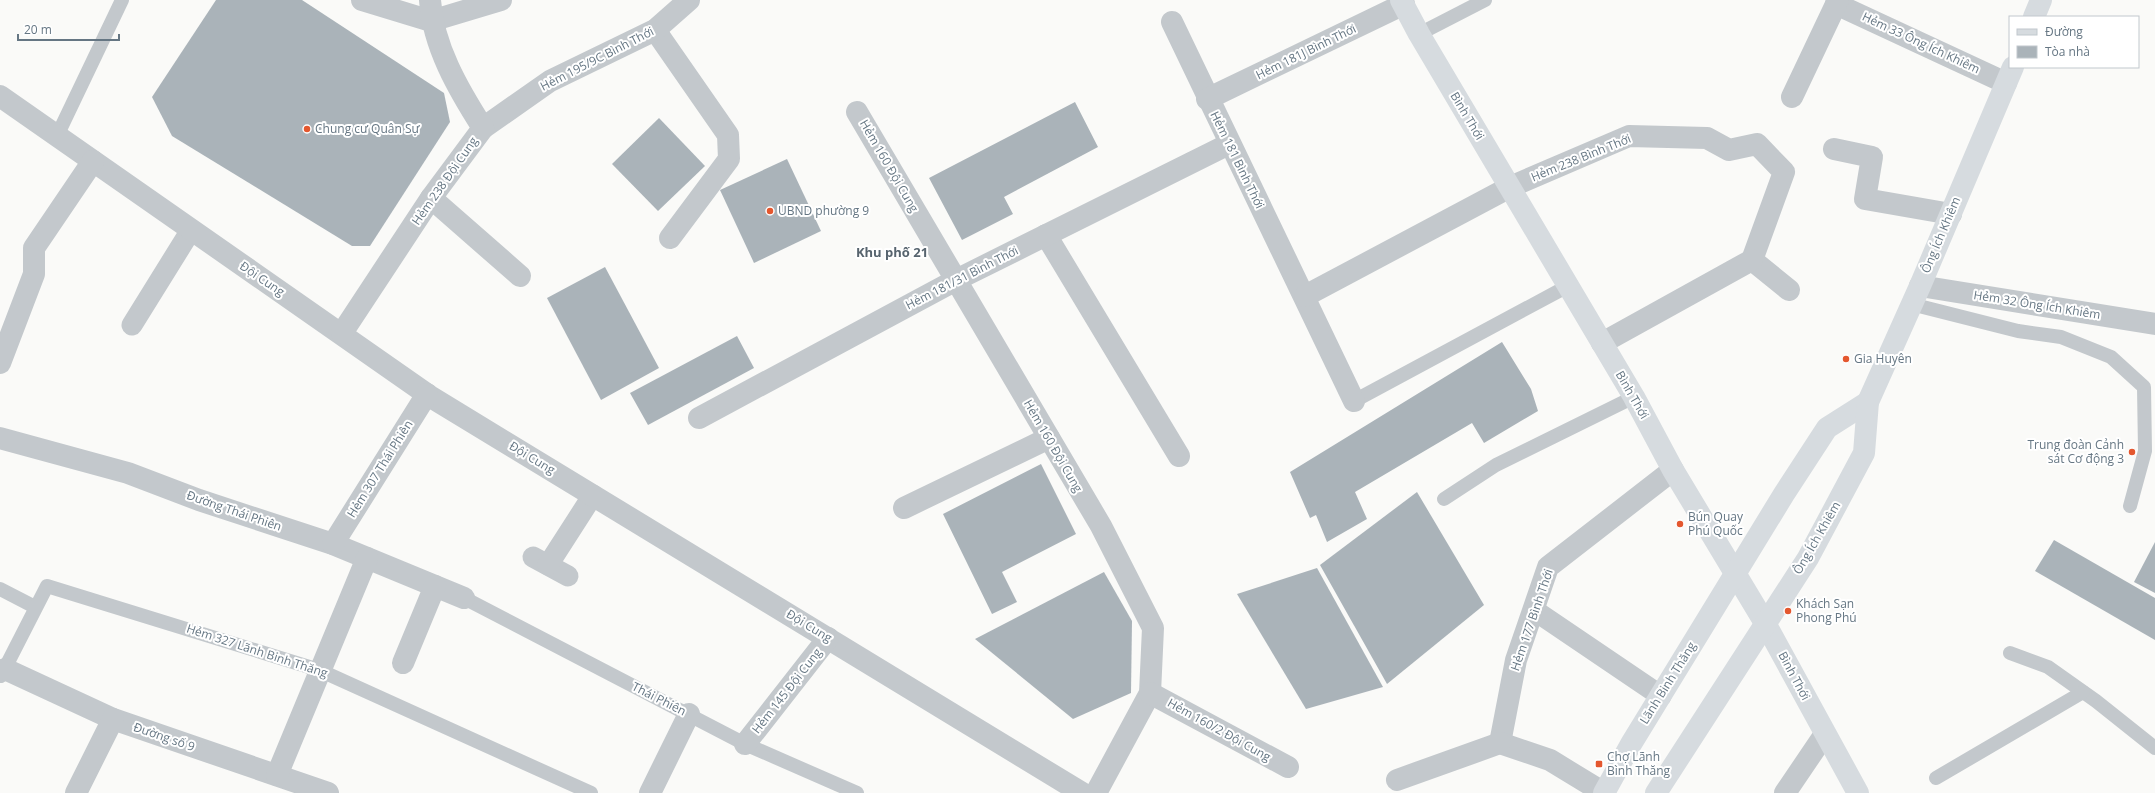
<svg xmlns="http://www.w3.org/2000/svg" width="2155" height="793" font-family="'Open Sans',sans-serif">
  <style>
    .building { fill: #aab3b9 }
    .lines { fill: none; stroke-linecap: round; stroke-linejoin: round }
    .service { stroke: #c3c8cc; stroke-width: 14 }
    .pedestrian { stroke: #c3c8cc; stroke-width: 21 }
    .minor { stroke: #c3c8cc; stroke-width: 22 }
    .secondary { stroke: #d6dbdf; stroke-width: 22 }
    .poi-dot { fill: #e4572e; stroke: #fff; stroke-width: 1.5 }
    .labels { text-anchor: middle; stroke-width: 4; stroke-linejoin: round; paint-order: stroke }
    .street-label { font-size: 12px; fill: #657683; stroke: #fff }
    .poi-label { font-size: 12px; fill: #657683; stroke: #fff; text-anchor: start }
    .neighbourhood-label { font-size: 13px; font-weight: bold; fill: #57646e; stroke: #fff }
  </style>
  <rect width="100%" height="100%" fill="#fafaf8"/>
  <g class="building">
    <path d="M216 0H302L444 93 450 122 370 246H352L172 136 152 97Z"/>
    <path d="M1075 102 1098 147 1004 197 1013 214 962 240 929 178Z"/>
    <path d="M659 118 705 166 658 211 612 164Z"/>
    <path d="M787 159 821 231 754 263 720 190Z"/>
    <path d="M605 267 659 368 601 400 547 298Z"/>
    <path d="M737 336 754 368 648 425 630 393Z"/>
    <path d="M1502 342 1531 389 1538 411 1484 443 1472 423 1355 492 1367 519 1327 542 1316 515 1310 518 1290 472Z"/>
    <path d="M1041 464 1076 534 1002 572 1017 602 992 614 943 514Z"/>
    <path d="M1417 492 1484 605 1387 684 1320 565Z"/>
    <path d="M2054 540 2155 598V640L2035 571Z"/>
    <path d="M2155 542V593L2134 582Z"/>
    <path d="M1317 568 1383 687 1306 709 1237 594Z"/>
    <path d="M1104 572 1132 621 1131 693 1073 719 975 639Z"/>
  </g>
  <g class="lines">
    <g class="service">
      <path d="M1419 34 1485 0"/>
      <path d="M57 136 122 0"/>
      <path d="M1911 304 2018 331 2061 337 2111 357 2144 387 2145 451 2130 506"/>
      <path d="M1354 401 1568 286"/>
      <path d="M1444 499 1496 465 1634 397"/>
      <path d="M0 589 35 607"/>
      <path d="M464 598 745 744 857 793"/>
      <path d="M2010 653 2048 667 2096 701 2155 748"/>
      <path d="M1 676 47 586 319 670 591 793"/>
      <path d="M1936 778 2083 692"/>
    </g>
    <g class="pedestrian">
      <path d="M132 325 191 230"/>
      <path d="M533 557 568 576"/>
      <path d="M548 565 593 495"/>
      <path d="M1534 610 1661 696"/>
    </g>
    <g class="minor">
      <path d="M362 0 431 21"/>
      <path d="M1836 4 2006 83"/>
      <path d="M431 21 501 0"/>
      <path d="M1172 22 1354 401"/>
      <path d="M655 30 728 135 729 159 670 238"/>
      <path d="M0 96 431 397 1082 793"/>
      <path d="M1792 97 1838 0"/>
      <path d="M1207 99 1404 4"/>
      <path d="M857 112 1101 526 1153 628 1150 693 1096 793"/>
      <path d="M483 128 550 81 655 30 689 0"/>
      <path d="M1834 149 1872 157 1865 199 1951 214"/>
      <path d="M431 198 520 276"/>
      <path d="M1046 235 1179 456"/>
      <path d="M1920 286 2155 324"/>
      <path d="M1305 296 1510 187 1629 136 1707 138 1729 150 1757 144 1784 172 1752 260 1789 290"/>
      <path d="M342 333 431 198 483 128C458 89 433 46 430 0"/>
      <path d="M1602 343 1752 260"/>
      <path d="M0 363 34 274V248L93 161"/>
      <path d="M699 418 956 280 1229 144"/>
      <path d="M0 438 128 473 199 500 333 544 464 598"/>
      <path d="M904 508 1049 438"/>
      <path d="M333 544 427 394"/>
      <path d="M403 663 435 586"/>
      <path d="M5 669 113 719 328 793"/>
      <path d="M1150 693 1288 767"/>
      <path d="M1500 743 1516 660 1548 567 1673 470"/>
      <path d="M1500 743 1550 760 1604 793"/>
      <path d="M745 744 828 638"/>
      <path d="M277 775 367 558"/>
      <path d="M1397 780 1500 743"/>
      <path d="M76 793 113 719"/>
      <path d="M650 793 689 714"/>
      <path d="M1785 793 1825 734"/>
    </g>
    <g class="secondary">
      <path d="M1401 0 1419 34 1634 397 1673 470 1765 623 1858 793"/>
      <path d="M2034 17 2041 0"/>
      <path d="M1604 793 1631 744 1784 494 1827 428 1868 402"/>
      <path d="M1656 793 1808 558 1864 453 1868 402 1920 286 2013 67"/>
    </g>
  </g>
  <g class="poi-dot">
    <circle cx="307" cy="129" r="4"/>
    <circle cx="770" cy="211" r="4"/>
    <circle cx="1846" cy="359" r="4"/>
    <circle cx="2132" cy="452" r="4"/>
    <circle cx="1680" cy="524" r="4"/>
    <circle cx="1788" cy="611" r="4"/>
    <rect x="1595" y="760" width="8" height="8" rx="2"/>
  </g>
  <g class="labels">
    <g class="street-label">
      <text transform="translate(1921 43) rotate(25)" y="4">Hẻm 33 Ông Ích Khiêm</text>
      <text transform="translate(1306 52) rotate(-26)" y="4">Hẻm 181J Bình Thới</text>
      <text transform="translate(597 59) rotate(-27)" y="4">Hẻm 195/9C Bình Thới</text>
      <text transform="translate(1467 116) rotate(59)" y="4">Bình Thới</text>
      <text transform="translate(1581 158) rotate(-22)" y="4">Hẻm 238 Bình Thới</text>
      <text transform="translate(1237 160) rotate(64)" y="4">Hẻm 181 Bình Thới</text>
      <text transform="translate(889 166) rotate(60)" y="4">Hẻm 160 Đội Cung</text>
      <text transform="translate(445 181) rotate(-55)" y="4">Hẻm 238 Đội Cung</text>
      <text transform="translate(1941 235) rotate(-67)" y="4">Ông Ích Khiêm</text>
      <text transform="translate(962 278) rotate(-27)" y="4">Hẻm 181/31 Bình Thới</text>
      <text transform="translate(262 279) rotate(34)" y="4">Đội Cung</text>
      <text transform="translate(2037 305) rotate(9)" y="4">Hẻm 32 Ông Ích Khiêm</text>
      <text transform="translate(1632 395) rotate(60)" y="4">Bình Thới</text>
      <text transform="translate(1053 446) rotate(60)" y="4">Hẻm 160 Đội Cung</text>
      <text transform="translate(532 458) rotate(31)" y="4">Đội Cung</text>
      <text transform="translate(380 469) rotate(-58)" y="4">Hẻm 307 Thái Phiên</text>
      <text transform="translate(234 511) rotate(19)" y="4">Đường Thái Phiên</text>
      <text transform="translate(1817 538) rotate(-60)" y="4">Ông Ích Khiêm</text>
      <text transform="translate(1532 620) rotate(-71)" y="4">Hẻm 177 Bình Thới</text>
      <text transform="translate(809 626) rotate(31)" y="4">Đội Cung</text>
      <text transform="translate(257 651) rotate(18)" y="4">Hẻm 327 Lãnh Binh Thăng</text>
      <text transform="translate(1794 676) rotate(62)" y="4">Bình Thới</text>
      <text transform="translate(1668 683) rotate(-58)" y="4">Lãnh Binh Thăng</text>
      <text transform="translate(787 691) rotate(-52)" y="4">Hẻm 145 Đội Cung</text>
      <text transform="translate(659 699) rotate(27)" y="4">Thái Phiên</text>
      <text transform="translate(1219 730) rotate(29)" y="4">Hẻm 160/2 Đội Cung</text>
      <text transform="translate(164 737) rotate(19)" y="4">Đường số 9</text>
    </g>
    <g class="poi-label">
      <text x="315" y="133">Chung cư Quân Sự</text>
      <text x="778" y="215">UBND phường 9</text>
      <text x="1854" y="363">Gia Huyên</text>
      <text x="2124" y="449" text-anchor="end">Trung đoàn Cảnh<tspan x="2124" dy="14">sát Cơ động 3</tspan></text>
      <text x="1688" y="521">Bún Quay<tspan x="1688" dy="14">Phú Quốc</tspan></text>
      <text x="1796" y="608">Khách Sạn<tspan x="1796" dy="14">Phong Phú</tspan></text>
      <text x="1607" y="761">Chợ Lãnh<tspan x="1607" dy="14">Bình Thăng</tspan></text>
    </g>
    <g class="neighbourhood-label">
      <text x="892" y="257">Khu phố 21</text>
    </g>
  </g>
  <rect x="2009" y="16" width="130" height="52" fill="#ffffff" stroke="#c1c8cd"/>
  <rect x="2017" y="29" width="20" height="6" fill="#d6dbdf" stroke="#c1c8cd"/>
  <text x="2045" y="36" font-size="12" fill="#657683">Đường</text>
  <rect x="2017" y="46" width="20" height="12" fill="#aab3b9" stroke="#c1c8cd"/>
  <text x="2045" y="56" font-size="12" fill="#657683">Tòa nhà</text>
  <path d="M18 34v6h101v-6" fill="none" stroke="#657683" stroke-width="2"/>
  <text x="24" y="34" font-size="12" fill="#657683" stroke="#ffffff" stroke-width="3" paint-order="stroke">20 m</text>
</svg>
